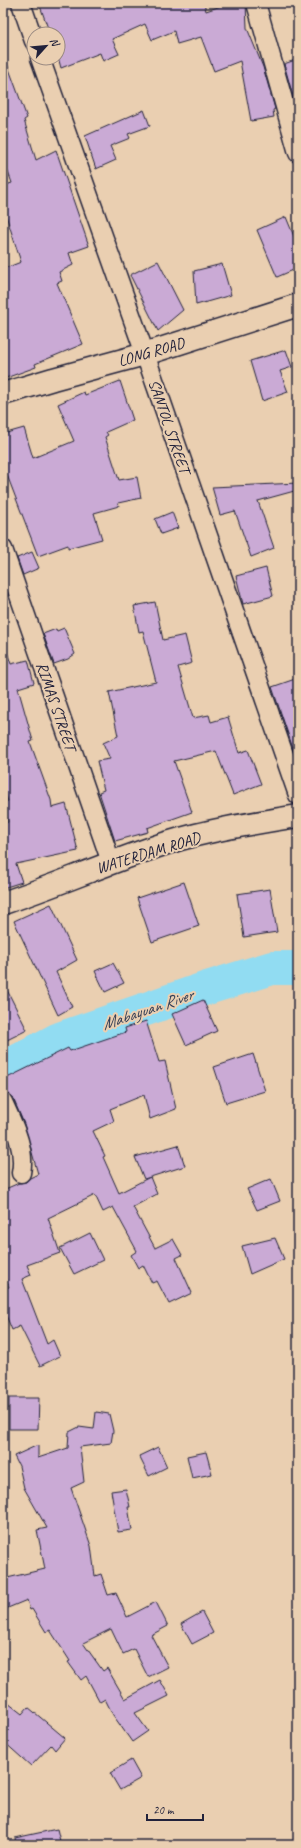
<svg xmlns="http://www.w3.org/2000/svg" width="301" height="1848" font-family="Caveat,sans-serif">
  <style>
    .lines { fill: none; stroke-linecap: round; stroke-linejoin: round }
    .river { stroke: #91dcf2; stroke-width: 34 }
    .building { fill: #caaad5; stroke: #22223b }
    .minor-casing { stroke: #22223b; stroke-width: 21 }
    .tertiary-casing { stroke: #22223b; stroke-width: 25 }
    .minor { stroke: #eacfb1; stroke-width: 18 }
    .tertiary { stroke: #eacfb1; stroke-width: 22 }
    .labels { text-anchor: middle; stroke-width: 4; stroke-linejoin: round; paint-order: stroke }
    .street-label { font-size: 16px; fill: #22223b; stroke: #eacfb1 }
    .water-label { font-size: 17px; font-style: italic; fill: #333e56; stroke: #eacfb1 }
  </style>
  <rect width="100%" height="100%" fill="#eacfb1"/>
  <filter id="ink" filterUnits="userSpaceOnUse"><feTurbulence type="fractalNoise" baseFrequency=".025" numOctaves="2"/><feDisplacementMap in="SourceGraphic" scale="8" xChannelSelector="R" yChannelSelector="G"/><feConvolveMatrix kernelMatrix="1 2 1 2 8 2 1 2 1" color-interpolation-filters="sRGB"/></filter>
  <g filter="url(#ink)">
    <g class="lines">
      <path class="river" d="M3 1069 59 1039 204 989 272 968H298"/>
    </g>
    <g class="building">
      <path d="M39 3H204L206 11 230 3H246L247 28 263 67 275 109 273 110 274 117 251 121 240 61 214 71 201 37 177 44 174 31 152 40 145 24 112 39 119 54 103 61 100 53 61 68 58 57V34H50Z"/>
      <path d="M5 58 27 118 24 120 36 160 56 150 89 246 69 253 73 265 59 272 62 281 57 283 83 344 35 364 36 367 3 379V269L21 262 3 206V186L12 183 3 158V59Z"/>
      <path d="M298 59V101L295 103 284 64Z"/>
      <path d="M144 110 150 126 128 134 130 138 110 146 116 160 96 169 85 136Z"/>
      <path d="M286 217 298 246V268L277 277 257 230Z"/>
      <path d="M158 261 183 310 158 331 130 275Z"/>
      <path d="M222 264 231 295 196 305 194 271Z"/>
      <path d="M286 350 292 367 280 371 288 392 262 401 250 361Z"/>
      <path d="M120 381 133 420 106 432 108 435 105 437 119 480 137 477 141 498 118 503 119 506 94 513 102 539 68 548V545L38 556 7 475 3 477V434L24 428 33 458 74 441 58 404 84 392 85 395Z"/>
      <path d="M298 483V490L258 501 274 548 251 557 235 511 220 515 212 487Z"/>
      <path d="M172 512 178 528 161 534 155 519Z"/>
      <path d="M32 552 39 568 23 575 17 558Z"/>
      <path d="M266 568 273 596 243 604 236 576Z"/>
      <path d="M155 602 163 640 185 635 192 663 178 667 193 718 209 715 211 722 228 717 239 753 248 750 261 784 233 795 216 751 174 761 192 812 147 828 148 832 115 841 99 792 104 790 97 761 110 759 103 743 118 736 109 692 156 682 143 631 139 632 134 606Z"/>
      <path d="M64 628 75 654 68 659 54 664 43 634 56 629 57 631Z"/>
      <path d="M7 652 11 664 28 660 34 683 18 688 33 741 30 742 51 800 52 808 66 804 78 851 16 864 22 882 3 888V824L8 822 3 802 8 801 3 787V653Z"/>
      <path d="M298 678V763L272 687Z"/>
      <path d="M184 882 199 926 152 942 137 898Z"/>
      <path d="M270 889 277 932 244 937 237 894Z"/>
      <path d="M51 904 77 960 56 972 72 1007 58 1015 14 921Z"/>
      <path d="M113 963 124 983 105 992 95 971Z"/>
      <path d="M3 982 27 1030 3 1042Z"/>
      <path d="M203 1000 217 1031 186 1045 172 1014Z"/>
      <path d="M146 1021 159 1062 165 1061 176 1109 150 1119 144 1095 110 1109 114 1121 93 1131 105 1156 103 1157 119 1193 150 1177 157 1194 133 1207 155 1248 173 1239 182 1255 176 1258 192 1293 169 1304 157 1281 152 1283 143 1265 138 1268 131 1255 137 1251 113 1207 103 1212 95 1195 48 1218 60 1253 27 1265 31 1275 22 1279 47 1344 53 1340 60 1356 40 1366 20 1326 12 1330 3 1308V1289L9 1287 3 1272V1190L19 1183 26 1182 30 1178 38 1174 24 1124 13 1098 5 1092 3 1087V1080L68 1048 70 1051 126 1032 125 1028Z"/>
      <path d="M253 1054 265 1091 226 1103 214 1067Z"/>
      <path d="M178 1145 185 1166 144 1179 135 1157Z"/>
      <path d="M271 1179 280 1201 257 1210 247 1189Z"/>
      <path d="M90 1233 103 1260 74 1274 60 1248Z"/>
      <path d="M275 1238 284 1259 250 1274 242 1246Z"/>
      <path d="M9 1398H39L38 1429H9Z"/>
      <path d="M96 1412 109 1414 113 1431 111 1443 80 1447 84 1482 71 1488 91 1546 95 1576 101 1574 108 1595 116 1593 127 1617 156 1602 168 1626 151 1635 168 1667 148 1677 134 1649 123 1654 111 1629 83 1643 103 1671 107 1668 125 1699 160 1680 169 1696 135 1713 148 1731 132 1742 113 1715 105 1699 100 1702 86 1676 81 1680 68 1662 70 1661 50 1630 46 1632 32 1609 30 1610 27 1600 3 1610V1579L45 1569 37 1530 47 1528 24 1488 19 1466 14 1456 38 1445V1458L68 1448 69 1432 79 1427 94 1429Z"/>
      <path d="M158 1447 167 1467 149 1476 139 1456Z"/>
      <path d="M206 1452 212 1474 192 1478 187 1456Z"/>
      <path d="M126 1489 130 1507H128L132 1530 118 1532 111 1491Z"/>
      <path d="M202 1612 213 1633 192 1644 181 1624Z"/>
      <path d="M3 1699 22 1714 28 1707 65 1738 55 1750 51 1745 31 1766 3 1741Z"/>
      <path d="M131 1760 141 1778 120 1790 110 1773Z"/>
      <path d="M57 1829 61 1845H16L15 1838Z"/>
    </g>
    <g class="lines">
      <defs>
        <g id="minor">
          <path d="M21 3 34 41"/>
          <path d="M256 3 298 153"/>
          <path d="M40 58 145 354 298 795"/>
          <path d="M3 549 111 862"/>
          <path d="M3 1102C13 1124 26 1148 21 1173"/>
        </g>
        <g id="tertiary">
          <path d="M3 394 53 379 145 354 298 305"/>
          <path d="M3 903C58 885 111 861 167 843 209 830 254 823 298 816"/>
        </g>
      </defs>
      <use href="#minor" class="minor-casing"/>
      <use href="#tertiary" class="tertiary-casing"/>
      <use href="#minor" class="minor"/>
      <use href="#tertiary" class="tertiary"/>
    </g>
  </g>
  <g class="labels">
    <g class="street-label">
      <text transform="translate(151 351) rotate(-16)" y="6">LONG ROAD</text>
      <text transform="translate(170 426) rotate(71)" y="6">SANTOL STREET</text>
      <text transform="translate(57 706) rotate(71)" y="6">RIMAS STREET</text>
      <text transform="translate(148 852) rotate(-17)" y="6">WATERDAM ROAD</text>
    </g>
    <g class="water-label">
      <text transform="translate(147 1009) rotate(-19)" y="6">Mabayuan River</text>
    </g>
  </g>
  <rect width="301" height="1848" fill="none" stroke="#eacfb1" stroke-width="16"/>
  <rect x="8" y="8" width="285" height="1832" fill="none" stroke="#22223b" stroke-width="1.5" filter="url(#ink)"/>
  <g transform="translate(46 46) rotate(63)"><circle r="19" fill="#eacfb1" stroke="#9a8a82"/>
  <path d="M0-3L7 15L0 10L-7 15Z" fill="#22223b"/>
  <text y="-6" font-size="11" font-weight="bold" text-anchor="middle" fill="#22223b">N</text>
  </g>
  <path d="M147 1814v6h56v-6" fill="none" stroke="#22223b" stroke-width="2"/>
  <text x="153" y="1814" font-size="12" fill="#22223b" stroke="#eacfb1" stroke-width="3" paint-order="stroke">20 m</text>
</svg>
